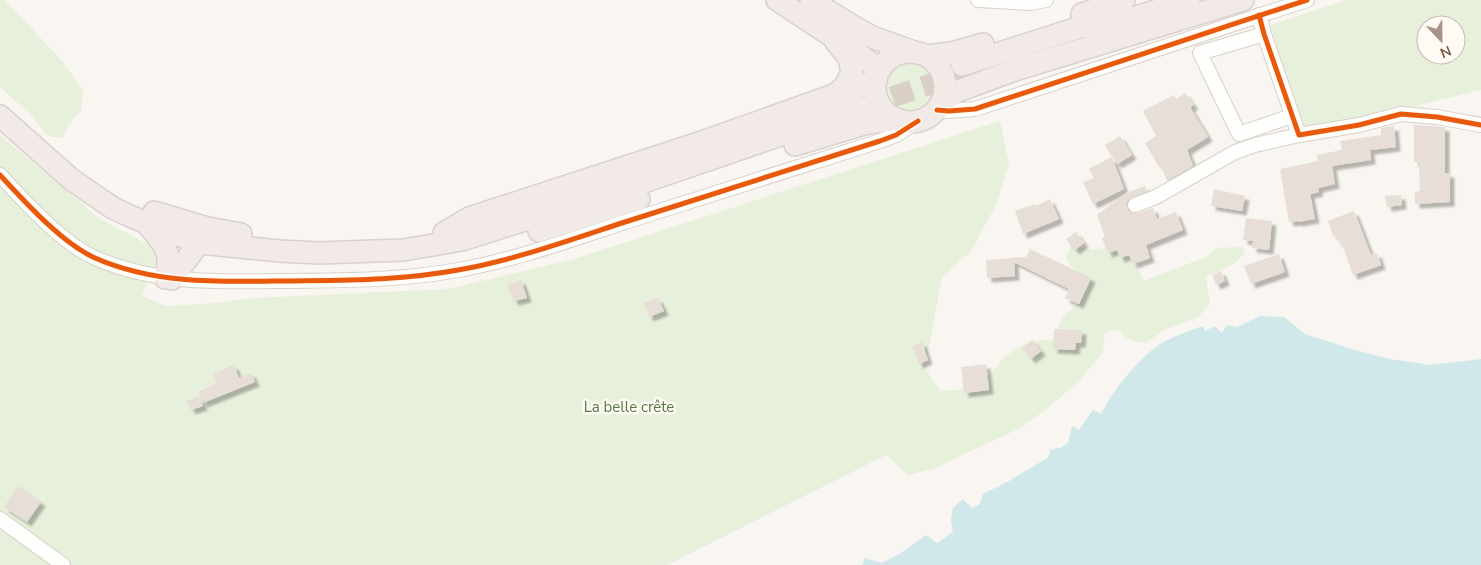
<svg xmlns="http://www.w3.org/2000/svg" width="1481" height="565" font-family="'Nunito Sans',sans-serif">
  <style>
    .green { fill: #e7f0db; fill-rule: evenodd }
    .water { fill: #d0e8ea }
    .building { fill: #e6ded7; filter: url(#shadow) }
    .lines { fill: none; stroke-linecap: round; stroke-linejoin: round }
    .highway-tunnel { stroke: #d9cfc7; stroke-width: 21; stroke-dasharray: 21 11; stroke-linecap: butt }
    .minor-casing { stroke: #d7d1cb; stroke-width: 16 }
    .highway-casing { stroke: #dad1cc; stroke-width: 24 }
    .minor { stroke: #fefefd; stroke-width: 14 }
    .highway { stroke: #f2eae7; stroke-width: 21 }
    .cycleway-casing { stroke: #fffaf3; stroke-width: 8 }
    .cycleway { stroke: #e8590c; stroke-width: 5 }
    .labels { text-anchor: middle; stroke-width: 5; stroke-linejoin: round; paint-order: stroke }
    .park-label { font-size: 15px; fill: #537a41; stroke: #fffaf3 }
  </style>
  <defs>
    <filter id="shadow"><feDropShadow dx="4.5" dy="4.5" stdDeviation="1" flood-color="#0004"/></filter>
  </defs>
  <rect width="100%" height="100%" fill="#f9f5f0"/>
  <g class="green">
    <path d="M0 0H5L62 61 83 90 81 111 68 125 63 138 48 136 29 113 0 87Z"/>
    <path d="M1347 0H1481V90L1304 133 1270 25ZM1426 25H1456V55H1426Z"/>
    <circle cx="911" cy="86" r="25"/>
    <path d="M1000 121 1009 164 996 205 971 251 942 277 925 368 940 391 959 390 992 373 1005 356 1029 342 1054 339 1061 320 1076 304 1079 283 1075 270 1066 260 1071 245 1092 250 1110 247 1131 257 1144 281 1206 257 1216 248 1243 247 1245 252C1236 266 1221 270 1206 276L1210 304 1197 318 1166 329 1145 343C1140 342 1135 342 1131 340 1118 334 1123 325 1105 333L1103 352 1080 380 1048 408 1020 428 933 469 908 475 886 455 667 565H0V135L100 219 161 251 142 296 166 306 216 303 253 298 449 289 574 259Z"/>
  </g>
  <path class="water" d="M1260 316 1284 317 1305 334 1355 350 1390 359 1430 365 1481 359V565H862L865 558 882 563 903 552 926 535 937 543 953 532 951 520 953 508 963 499 972 508 979 505 983 494 1009 481 1049 457 1050 450 1060 448 1068 443 1072 426 1079 430 1093 410 1101 414C1114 389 1134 364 1157 346 1165 340 1193 329 1203 326L1205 331 1215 326 1222 333 1227 325 1237 327Z"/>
  <g class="building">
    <path d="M1185 93 1194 105 1190 107 1208 137 1187 150 1193 166 1167 181 1160 163 1158 165 1145 143 1156 136 1143 111 1174 95 1176 99Z"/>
    <path d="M1414 125 1445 127V173H1450V202L1415 204V192L1420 191 1419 162H1414Z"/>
    <path d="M1394 126 1396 147 1370 150 1371 160 1332 166 1335 184 1318 188 1319 192 1310 194 1315 219 1298 222V221L1289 222 1280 169 1318 161 1317 155 1342 150 1340 141 1381 135V128Z"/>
    <path d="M1120 136 1132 155 1117 164 1105 145Z"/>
    <path d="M1112 157 1124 189 1093 204 1083 182 1094 178 1089 169Z"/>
    <path d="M1145 186 1147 191 1128 200 1126 204 1129 211 1138 213 1153 208 1157 219 1176 212 1183 230 1146 245 1150 258 1133 264 1129 255 1120 258 1117 250 1108 253 1102 238 1105 237 1097 215 1126 193Z"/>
    <path d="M1214 189 1245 196 1242 211 1211 206Z"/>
    <path d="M1401 195 1402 205 1387 207 1385 196Z"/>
    <path d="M1050 199 1059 219 1023 234 1015 211 1035 204 1036 206Z"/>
    <path d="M1354 211 1371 255 1377 253 1381 265 1353 275 1343 247 1342 248 1336 235 1333 236 1328 221Z"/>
    <path d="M1246 218 1272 221 1269 250 1252 248 1253 241 1243 240Z"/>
    <path d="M1076 232 1084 243 1075 250 1066 239Z"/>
    <path d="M1030 249 1091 278 1079 304 1065 298 1069 289 1014 262 1015 276 987 278 986 260 1026 257Z"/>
    <path d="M1279 254 1285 272 1251 284 1244 266Z"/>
    <path d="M1221 271 1225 281 1216 285 1212 275Z"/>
    <path d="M521 280 527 298 514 301 507 285Z"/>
    <path d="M658 298 664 311 649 317 644 303Z"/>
    <path d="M1054 329 1082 330 1081 343H1076L1075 350 1053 349Z"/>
    <path d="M1032 340 1041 351 1031 359 1022 348Z"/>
    <path d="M922 342 928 360 919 364 912 346Z"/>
    <path d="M986 364 989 390 964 393 961 367Z"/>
    <path d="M234 365 239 378 251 373 255 382 203 403 198 392 217 383 213 374Z"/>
    <path d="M199 396 203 406 191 410 187 401Z"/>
    <path d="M18 486 41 502 27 522 4 507Z"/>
  </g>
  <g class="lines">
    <path class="highway-tunnel" d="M862 107 964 73"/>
    <defs>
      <g id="minor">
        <path d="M978 0 1030 3 1046 0"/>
        <path d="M1259 15 1264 34 1299 135 1359 125 1401 114 1437 117 1481 125"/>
        <path d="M1264 34 1200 53 1239 134 1292 116"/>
        <path d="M937 110 949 111 975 109 1307 0"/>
        <path d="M0 175C25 202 62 243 95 258 154 284 217 282 280 281 340 280 399 281 458 270 515 260 570 240 625 222 710 195 795 168 880 141L896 135 918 121"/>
        <path d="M1135 205 1156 197 1235 152 1255 145 1299 135"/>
        <path d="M0 519 63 565"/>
      </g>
      <g id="highway">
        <path d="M777 0 859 54 880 70"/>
        <path d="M811 0 849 24 872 37 914 52"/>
        <path d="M1082 14 1124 0"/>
        <path d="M1093 31 1189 0"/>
        <circle cx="910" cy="87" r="35"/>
        <path d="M927 56 951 53 983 44"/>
        <path d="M962 65 1106 19"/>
        <path d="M835 95 845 86 852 72 849 58 836 42"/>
        <path d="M942 101 958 91 1015 70 1243 0"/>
        <path d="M0 116 72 180 113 208 132 217 199 243 280 251 319 253 403 250 462 240 638 184 862 107"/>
        <path d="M795 145 864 124 897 119"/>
        <path d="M154 212 208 228 241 234"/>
        <path d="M147 224C163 243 174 252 165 278"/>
        <path d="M539 231 639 199"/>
        <path d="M444 233 469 218 699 143 876 80"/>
        <path d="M172 279 199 243 211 238"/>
      </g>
    </defs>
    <use href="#minor" class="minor-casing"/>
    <use href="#highway" class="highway-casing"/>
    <use href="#minor" class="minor"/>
    <use href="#highway" class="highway"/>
    <defs>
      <g id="cycleway">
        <path d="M1259 15 1264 34 1299 135 1359 125 1401 114 1437 117 1481 125"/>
        <path d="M937 110 949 111 975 109 1307 0"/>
        <path d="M0 175C25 202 62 243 95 258 154 284 217 282 280 281 340 280 399 281 458 270 515 260 570 240 625 222 710 195 795 168 880 141L896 135 918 121"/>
      </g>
    </defs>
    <use href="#cycleway" class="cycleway-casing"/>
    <use href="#cycleway" class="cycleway"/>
  </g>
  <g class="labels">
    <g class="park-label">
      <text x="629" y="412">La belle crête</text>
    </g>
  </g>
  <g transform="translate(1441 40) rotate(158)"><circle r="24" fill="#fffaf3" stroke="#cabbb1"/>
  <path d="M0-4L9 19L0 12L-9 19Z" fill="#a69286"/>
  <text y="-8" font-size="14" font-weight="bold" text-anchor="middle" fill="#7a5c4d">N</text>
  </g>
</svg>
